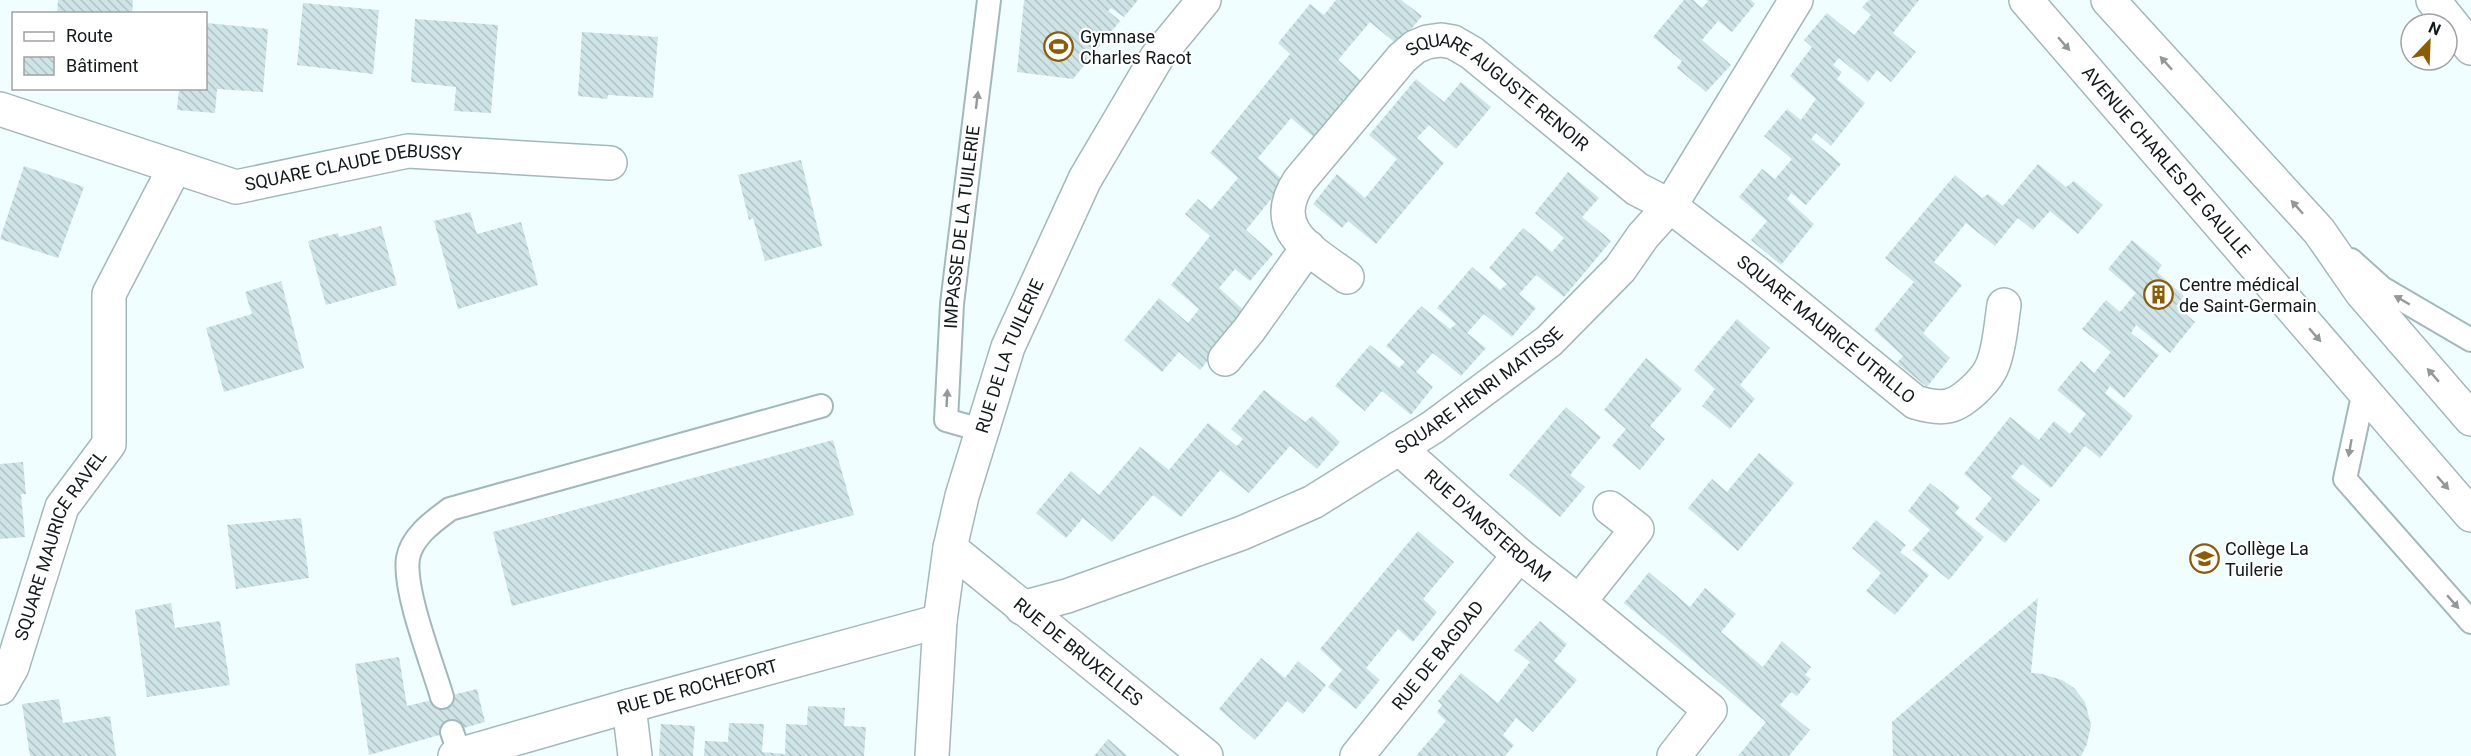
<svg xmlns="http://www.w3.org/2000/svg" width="2471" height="756" font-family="Roboto,sans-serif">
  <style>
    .building { fill: url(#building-back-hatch) }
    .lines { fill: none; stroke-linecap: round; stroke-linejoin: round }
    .lane-casing { stroke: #a3b8ba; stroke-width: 26 }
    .street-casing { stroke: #a3b8ba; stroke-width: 36 }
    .secondary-casing { stroke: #a3b8ba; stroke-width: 36 }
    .lane { stroke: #fff; stroke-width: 22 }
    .street { stroke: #fff; stroke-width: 33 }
    .secondary { stroke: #fff; stroke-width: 33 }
    .oneway { fill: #949898 }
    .labels { text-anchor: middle; stroke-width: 4.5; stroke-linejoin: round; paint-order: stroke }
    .poi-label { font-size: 18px; fill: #12191a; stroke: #fff; text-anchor: start }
    .street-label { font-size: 18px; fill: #12191a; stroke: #fff }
  </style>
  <defs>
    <pattern id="building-back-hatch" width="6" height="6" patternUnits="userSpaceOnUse" patternTransform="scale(1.5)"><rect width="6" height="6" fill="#cee4e6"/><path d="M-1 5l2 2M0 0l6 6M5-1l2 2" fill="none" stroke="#b0c3c5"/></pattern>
  </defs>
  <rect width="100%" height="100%" fill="#f1feff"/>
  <g class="building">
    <path d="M58 0H133L132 14H57Z"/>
    <path d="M1024 0H1138L1124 17 1111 8 1108 11 1120 21 1073 79 1017 72Z"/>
    <path d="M1336 0H1401L1422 16 1398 45 1370 22 1338 60 1366 85 1318 141 1291 118 1258 158 1285 182 1246 230 1273 254 1250 281 1235 269 1219 288 1247 313 1200 370 1179 352 1162 372 1124 340 1159 298 1188 323 1199 309 1171 285 1210 236 1185 214 1198 199 1211 210 1238 178 1210 153 1290 54 1278 43 1310 4 1324 15Z"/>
    <path d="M1684 0H1693L1702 8 1708 1 1706 0H1751L1755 4 1732 32 1718 21 1702 40 1731 65 1706 92 1677 68 1682 61 1653 37Z"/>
    <path d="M1869 0H1919L1893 33 1916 52 1891 82 1877 70 1868 82 1839 58 1833 65 1842 72 1837 79 1865 103 1831 146 1816 133 1811 139 1841 164 1806 205 1791 193 1787 199 1814 224 1781 265 1751 240 1767 221 1739 197 1762 169 1775 179 1792 159 1764 136 1787 109 1801 120 1816 99 1790 76 1812 47 1804 40 1827 13 1854 35 1871 15 1862 7Z"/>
    <path d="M303 3 379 10 373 74 297 65Z"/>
    <path d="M415 19 498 25 491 113 454 111 456 87 411 82Z"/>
    <path d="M206 23 268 29 263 92 217 89 215 113 177 110 179 88H206Z"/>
    <path d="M582 32 658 37 653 98 608 95 607 99 578 96Z"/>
    <path d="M1416 79 1444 102 1461 82 1491 107 1456 149 1429 125 1417 138 1444 163 1376 244 1348 221 1342 228 1313 204 1337 174 1365 198 1397 159 1369 135Z"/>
    <path d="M801 160 822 246 765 261 753 218 749 220 738 175Z"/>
    <path d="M2038 164 2066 187 2074 181 2103 205 2078 234 2050 211 2033 230 2018 218 1995 246 1966 223 1934 262 1962 285 1923 333 1950 358 1927 387 1897 363 1903 356 1874 330 1914 282 1885 258 1955 175 1982 198 1988 194 2003 206Z"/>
    <path d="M24 166 84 187 58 258 0 239Z"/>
    <path d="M1568 172 1599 198 1582 217 1611 241 1564 297 1536 275 1519 294 1536 308 1512 337 1484 314 1467 333 1486 348 1461 376 1433 353 1416 372 1433 387 1411 415 1382 391 1365 411 1335 386 1370 345 1399 368 1405 362 1386 346 1421 306 1450 329 1456 324 1437 308 1472 267 1500 290 1507 284 1489 268 1523 228 1552 252 1564 238 1535 213Z"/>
    <path d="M470 212 477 234 521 222 538 285 458 309 434 221Z"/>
    <path d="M381 226 397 285 326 305 308 241 338 233 339 237Z"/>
    <path d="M2132 240 2162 265 2157 272 2184 296 2176 306 2195 322 2170 353 2136 325 2131 333 2159 355 2124 398 2110 386 2105 393 2133 416 2100 458 2085 446 2051 488 2022 464 2011 477 2040 500 2005 543 1975 519 1992 498 1964 474 2010 417 2039 440 2054 421 2070 434 2086 414 2057 390 2081 361 2094 373 2111 352 2082 329 2106 300 2120 312 2136 293 2108 269Z"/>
    <path d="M281 281 304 368 224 392 206 328 252 314 245 292Z"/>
    <path d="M1737 319 1770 348 1740 385 1755 399 1730 429 1702 406 1715 389 1694 370Z"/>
    <path d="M1646 358 1682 389 1650 426 1665 439 1640 470 1612 446 1626 429 1604 410Z"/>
    <path d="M1264 390 1305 422 1312 416 1340 442 1317 469 1290 446 1249 493 1220 470 1181 517 1153 495 1112 542 1083 518 1066 538 1036 513 1071 471 1099 495 1140 447 1169 470 1208 423 1237 446 1243 439 1231 429Z"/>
    <path d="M1566 407 1601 437 1570 475 1585 487 1560 517 1509 475Z"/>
    <path d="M833 440 854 515 512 606 493 532Z"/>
    <path d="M1759 453 1794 483 1738 551 1688 508 1712 479 1727 492Z"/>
    <path d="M23 462 26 494H21L25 537 0 539V464Z"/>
    <path d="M1930 483 1960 507 1955 513 1984 537 1949 580 1912 550 1930 530 1908 511Z"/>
    <path d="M301 518 309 578 236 589 227 525Z"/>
    <path d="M1876 520 1906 545 1900 552 1929 575 1895 615 1866 591 1881 573 1852 548Z"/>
    <path d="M1418 531 1454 562 1423 599 1437 612 1413 642 1398 629 1366 668 1380 680 1356 709 1328 687 1342 670 1320 649Z"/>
    <path d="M1649 572 1690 607 1705 588 1736 614 1721 632 1763 667 1782 641 1811 667 1805 675 1811 679 1797 696 1791 692 1780 705 1810 730 1789 756H1738L1766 722 1624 603Z"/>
    <path d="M2038 598 2031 673 2042 674 2062 680 2074 688 2085 702 2091 725 2087 744 2081 756H1893L1892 722Z"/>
    <path d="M171 603 175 628 220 621 230 685 147 697 135 610Z"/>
    <path d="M1540 621 1567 644 1554 661 1577 680 1533 732 1516 718 1503 735 1514 745 1505 756H1416L1446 721 1437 712 1442 705 1438 701 1461 673 1498 703 1530 662 1514 650Z"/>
    <path d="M399 657 407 706 477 689 485 722 369 755 355 664Z"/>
    <path d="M1261 658 1285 678 1298 661 1326 685 1303 714 1287 701 1255 740 1219 709Z"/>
    <path d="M59 699 63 723 110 716 116 756H30L22 704Z"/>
    <path d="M808 706 845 708 844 726 866 727 864 756H704L705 741 728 742 729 723 764 724 762 752 785 754 786 724 807 725Z"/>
    <path d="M661 724 695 726 693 756H659Z"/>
    <path d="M1108 739 1128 756H1094Z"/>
  </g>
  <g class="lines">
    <defs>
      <g id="lane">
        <path d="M2351 260 2382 288 2471 340"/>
        <path d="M2364 391 2345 479 2471 622"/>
        <path id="s1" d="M981 430 946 420 952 304 989 0"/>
        <path d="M442 697C432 663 403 590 408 558 412 536 434 521 450 509L821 406"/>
        <path d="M452 732 460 755"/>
      </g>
      <g id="street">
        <path d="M2433 0 2471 48"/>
        <path id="s2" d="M0 109 236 187 408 151 610 163"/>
        <path id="s3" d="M1347 277C1312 251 1267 230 1299 181L1402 58 1415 47 1427 42 1441 40 1453 42 1472 53 1637 189 1670 206 1756 272 1915 402C1944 411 1956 408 1977 387 1984 380 1990 373 1993 364 2000 346 2001 324 2004 305"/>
        <path d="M1225 359 1249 330 1308 247"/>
        <path id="s4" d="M1399 448 1519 555 1579 602 1710 710 1674 756"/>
        <path id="s5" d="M950 548 1206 756"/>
        <path d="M1579 602 1637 529 1610 508"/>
        <path id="s6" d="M1022 608 1067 596 1242 533 1313 502 1433 427 1549 341 1620 269 1643 236 1670 206 1796 0"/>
        <path id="s7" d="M0 688 12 667 62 507 109 444V294L175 167"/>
        <path d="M629 706 635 756"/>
        <path id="s8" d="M455 756 629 706 940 621"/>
        <path id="s9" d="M1357 756 1519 555"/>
      </g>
      <g id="secondary">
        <path id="s10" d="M2026 0 2471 515"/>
        <path d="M2108 0 2319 231 2362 293 2471 419"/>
        <path id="s11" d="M932 756 940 621 950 548 962 496 1008 347 1085 179 1157 57 1204 0"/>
      </g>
    </defs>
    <use href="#lane" class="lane-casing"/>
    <use href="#street" class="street-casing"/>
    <use href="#secondary" class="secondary-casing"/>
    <use href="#lane" class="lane"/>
    <use href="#street" class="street"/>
    <use href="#secondary" class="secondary"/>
  </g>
  <defs><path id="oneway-solid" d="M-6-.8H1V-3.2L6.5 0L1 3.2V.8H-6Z" transform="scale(1.5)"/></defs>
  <g class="oneway">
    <use href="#oneway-solid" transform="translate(2064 44) rotate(49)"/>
    <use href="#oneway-solid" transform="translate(2166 63) rotate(-132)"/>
    <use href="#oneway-solid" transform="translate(977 100) rotate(-83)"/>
    <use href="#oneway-solid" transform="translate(2297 207) rotate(-132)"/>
    <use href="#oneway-solid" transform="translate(2402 300) rotate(-150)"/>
    <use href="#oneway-solid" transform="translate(2315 335) rotate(49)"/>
    <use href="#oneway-solid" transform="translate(2433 375) rotate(-131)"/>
    <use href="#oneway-solid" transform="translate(947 398) rotate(-87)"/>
    <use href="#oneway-solid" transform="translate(2350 448) rotate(100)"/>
    <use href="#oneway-solid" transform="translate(2443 483) rotate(49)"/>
    <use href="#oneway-solid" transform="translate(2453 602) rotate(49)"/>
  </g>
  <defs>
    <symbol id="stadium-ring" viewBox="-11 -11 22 22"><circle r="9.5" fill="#fff" stroke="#8c5c03" stroke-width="1.5"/><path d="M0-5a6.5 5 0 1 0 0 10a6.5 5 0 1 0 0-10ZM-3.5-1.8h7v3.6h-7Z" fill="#8c5c03"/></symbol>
    <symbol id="building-ring" viewBox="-11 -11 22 22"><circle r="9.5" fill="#fff" stroke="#8c5c03" stroke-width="1.5"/><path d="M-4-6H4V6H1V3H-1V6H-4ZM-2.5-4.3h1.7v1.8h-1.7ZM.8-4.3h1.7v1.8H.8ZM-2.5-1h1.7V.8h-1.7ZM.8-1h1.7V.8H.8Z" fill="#8c5c03"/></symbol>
    <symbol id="school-ring" viewBox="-11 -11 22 22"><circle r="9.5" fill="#fff" stroke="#8c5c03" stroke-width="1.5"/><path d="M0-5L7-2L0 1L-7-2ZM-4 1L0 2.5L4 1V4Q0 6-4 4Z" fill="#8c5c03"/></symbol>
  </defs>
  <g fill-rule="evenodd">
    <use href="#stadium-ring" x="1042" y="30" width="33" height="33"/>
    <use href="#building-ring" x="2142" y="278" width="33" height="33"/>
    <use href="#school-ring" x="2188" y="542" width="33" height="33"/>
  </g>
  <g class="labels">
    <g class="poi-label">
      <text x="1080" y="43">Gymnase<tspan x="1080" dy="21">Charles Racot</tspan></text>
      <text x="2179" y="291">Centre médical<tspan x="2179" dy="21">de Saint-Germain</tspan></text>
      <text x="2225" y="555">Collège La<tspan x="2225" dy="21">Tuilerie</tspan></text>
    </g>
    <g class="street-label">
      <text dy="6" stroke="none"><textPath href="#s3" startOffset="402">SQUARE AUGUSTE RENOIR</textPath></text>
      <text dy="6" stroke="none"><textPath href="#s10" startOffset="214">AVENUE CHARLES DE GAULLE</textPath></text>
      <text dy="6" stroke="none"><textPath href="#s2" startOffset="368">SQUARE CLAUDE DEBUSSY</textPath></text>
      <text dy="6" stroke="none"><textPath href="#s1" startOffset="230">IMPASSE DE LA TUILERIE</textPath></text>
      <text dy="6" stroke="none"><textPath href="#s3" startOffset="813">SQUARE MAURICE UTRILLO</textPath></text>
      <text dy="6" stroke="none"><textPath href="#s11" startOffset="410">RUE DE LA TUILERIE</textPath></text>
      <text dy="6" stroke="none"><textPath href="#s6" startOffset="510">SQUARE HENRI MATISSE</textPath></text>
      <text dy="6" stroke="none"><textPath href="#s4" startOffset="118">RUE D'AMSTERDAM</textPath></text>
      <text dy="6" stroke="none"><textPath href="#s7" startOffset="156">SQUARE MAURICE RAVEL</textPath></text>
      <text dy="6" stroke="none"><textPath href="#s5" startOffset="165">RUE DE BRUXELLES</textPath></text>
      <text dy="6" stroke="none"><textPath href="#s9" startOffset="129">RUE DE BAGDAD</textPath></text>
      <text dy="6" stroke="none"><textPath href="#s8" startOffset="252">RUE DE ROCHEFORT</textPath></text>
    </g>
  </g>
  <rect x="12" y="12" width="195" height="78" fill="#ffffff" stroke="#a0a3a3" stroke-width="1.5"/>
  <rect x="24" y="32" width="30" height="9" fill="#ffffff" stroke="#a0a3a3" stroke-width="1.5"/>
  <text x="66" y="42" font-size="18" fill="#12191a">Route</text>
  <rect x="24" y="57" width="30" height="18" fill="url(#building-back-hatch)" stroke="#a0a3a3" stroke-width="1.5"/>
  <text x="66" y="72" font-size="18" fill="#12191a">Bâtiment</text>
  <g transform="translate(2429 42) rotate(23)"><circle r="28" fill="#ffffff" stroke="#a0a3a3" stroke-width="1.5"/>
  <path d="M0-4.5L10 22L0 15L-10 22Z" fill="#8c5c03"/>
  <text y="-9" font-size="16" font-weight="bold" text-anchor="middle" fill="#12191a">N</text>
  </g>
</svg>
